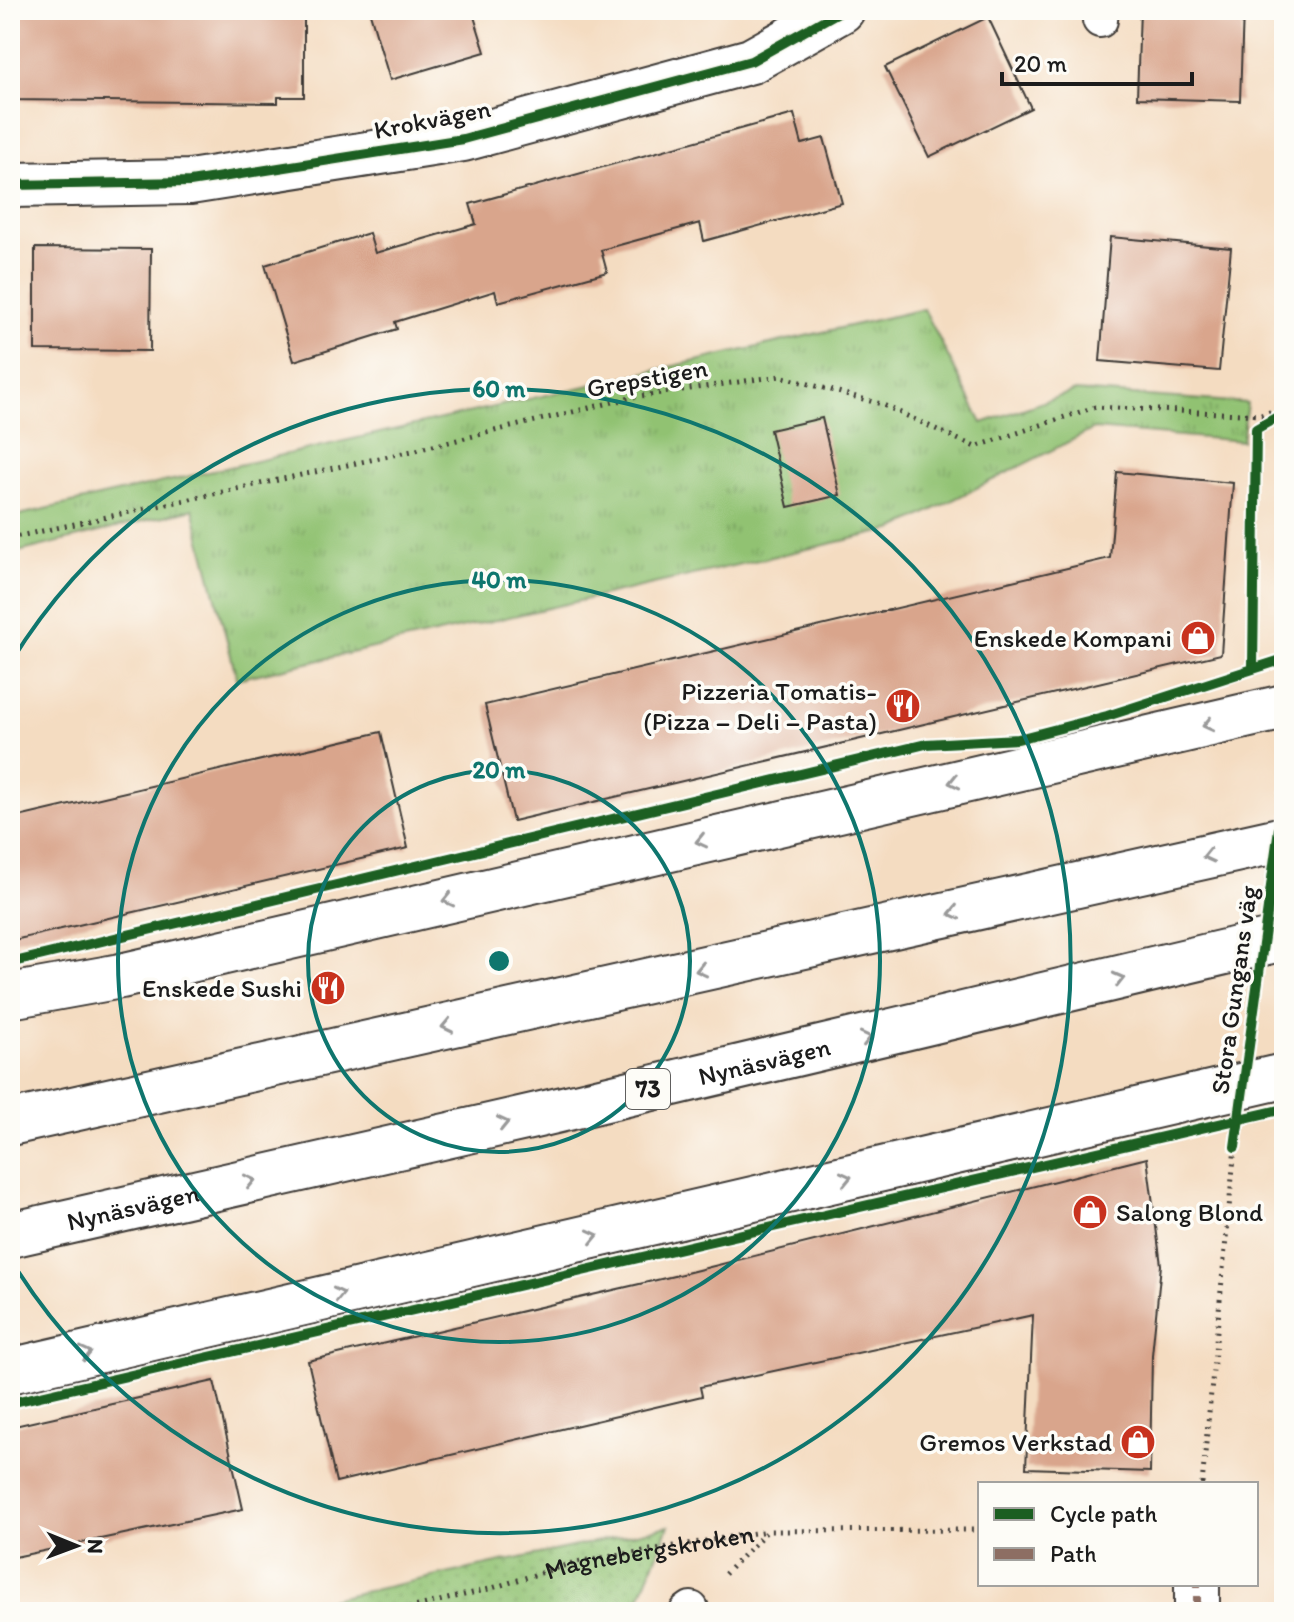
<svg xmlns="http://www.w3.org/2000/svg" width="1294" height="1622" font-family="Itim,sans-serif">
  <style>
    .grass { fill: url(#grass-tufts); stroke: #566f47; stroke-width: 2 }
    .park { fill: url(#park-dots); stroke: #566f47; stroke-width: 2 }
    .building { fill: #d9a58c }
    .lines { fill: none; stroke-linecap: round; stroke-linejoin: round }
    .service-casing { stroke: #3c3935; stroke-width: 38 }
    .minor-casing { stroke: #3c3935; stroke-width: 48 }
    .trunk-casing { stroke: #3c3935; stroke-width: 48 }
    .path { stroke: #3c3935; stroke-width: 5; stroke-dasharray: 2 6; stroke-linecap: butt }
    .service { stroke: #fff; stroke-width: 34 }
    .minor { stroke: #fff; stroke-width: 44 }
    .trunk { stroke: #fff; stroke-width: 44 }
    .quiet { stroke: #8d6e63; stroke-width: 8; stroke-dasharray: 16 8; stroke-linecap: butt }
    .cycleway-casing { stroke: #fdfcf7; stroke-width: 15 }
    .cycleway { stroke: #1b5e20; stroke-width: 10 }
    .oneway { stroke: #999 }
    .ring { fill: none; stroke: #0f766e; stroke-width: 4 }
    .labels { text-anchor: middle; stroke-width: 7; stroke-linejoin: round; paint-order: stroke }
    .shield { fill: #fdfcf7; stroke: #605f5e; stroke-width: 2 }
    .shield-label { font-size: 24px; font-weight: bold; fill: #1c1c1c }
    .street-label { font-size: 26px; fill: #1c1c1c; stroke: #fdfcf7 }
    .poi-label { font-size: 26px; fill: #1c1c1c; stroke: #fdfcf7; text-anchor: end }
    .centre { fill: #0f766e; stroke: #fdfcf7; stroke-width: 4 }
    .ring-label { font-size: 24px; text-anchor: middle; font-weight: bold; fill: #0f766e; stroke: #fdfcf7; stroke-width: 7; stroke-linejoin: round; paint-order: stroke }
  </style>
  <defs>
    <pattern id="grass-tufts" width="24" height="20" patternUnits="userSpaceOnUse" patternTransform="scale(2)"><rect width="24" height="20" fill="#91c272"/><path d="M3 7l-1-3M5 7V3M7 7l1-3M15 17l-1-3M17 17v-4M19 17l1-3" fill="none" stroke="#7ca662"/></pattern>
    <pattern id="park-dots" width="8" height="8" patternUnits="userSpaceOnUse" patternTransform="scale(2)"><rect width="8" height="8" fill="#91c272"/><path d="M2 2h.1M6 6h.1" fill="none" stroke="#7ca662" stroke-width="1.8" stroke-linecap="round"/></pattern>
  </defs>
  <rect width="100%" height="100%" fill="#fdfcf7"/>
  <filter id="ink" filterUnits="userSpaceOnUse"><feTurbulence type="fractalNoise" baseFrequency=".0125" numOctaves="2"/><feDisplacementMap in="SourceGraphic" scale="16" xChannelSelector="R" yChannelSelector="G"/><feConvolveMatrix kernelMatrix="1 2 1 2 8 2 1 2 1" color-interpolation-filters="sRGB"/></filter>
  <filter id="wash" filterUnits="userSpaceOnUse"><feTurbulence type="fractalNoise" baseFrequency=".006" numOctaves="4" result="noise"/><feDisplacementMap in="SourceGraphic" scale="32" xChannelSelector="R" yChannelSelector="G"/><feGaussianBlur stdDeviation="1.8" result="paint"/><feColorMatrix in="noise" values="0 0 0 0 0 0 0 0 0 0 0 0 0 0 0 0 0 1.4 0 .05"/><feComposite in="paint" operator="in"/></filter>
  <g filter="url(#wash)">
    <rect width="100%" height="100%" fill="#f4dcc1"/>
    <path class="grass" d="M924 309 982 423 1075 391 1247 403 1242 441 1094 429 895 529 237 679 193 509 10 554V517Z"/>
    <path class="park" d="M669 1526 634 1612H270Z"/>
    <g id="blocks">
      <g class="building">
        <path d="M10 10H304V97H278V103L10 100Z"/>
        <path d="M369 10H472L485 52 390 80Z"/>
        <path d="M1140 10H1243L1240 101 1137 98Z"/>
        <path d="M988 17 1031 108 929 157 885 67Z"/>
        <path d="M794 114 802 144 824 138 842 203 704 241 700 223 601 250 607 272 498 302 495 291 395 322 397 329 294 361 265 265 369 233 375 253 476 224 470 204Z"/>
        <path d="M1110 237 1231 248 1219 371 1100 361Z"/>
        <path d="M35 248 151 249 150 351 35 350Z"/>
        <path d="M822 418 840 495 788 507 770 430Z"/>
        <path d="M1117 472 1233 483 1221 654 513 821 485 705 1110 558Z"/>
        <path d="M381 732 408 848 10 941V819Z"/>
        <path d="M1147 1158 1161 1265 1152 1355 1150 1472 1026 1468 1033 1315 700 1387 702 1396 336 1482 308 1361 674 1276Z"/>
        <path d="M214 1381 243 1509 10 1558V1427Z"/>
      </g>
    </g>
  </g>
  <g filter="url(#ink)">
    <use href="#blocks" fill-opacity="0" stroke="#3c3935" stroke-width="2"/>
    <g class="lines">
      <defs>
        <g id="service">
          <path d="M1100 20 1101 10"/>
          <path d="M687 1612 691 1609"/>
        </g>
        <g id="minor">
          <path d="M10 185 190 182 463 139 751 61 842 10"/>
          <path d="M10 996 121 976 1284 707"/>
          <path d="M10 1371 1284 1076"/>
          <path d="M1197 1612V1584"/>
        </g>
        <g id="trunk">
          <path d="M10 1123 1284 839"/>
          <path id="s2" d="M10 1235 538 1115 1284 938"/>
        </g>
      </defs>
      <use href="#service" class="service-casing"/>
      <use href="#minor" class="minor-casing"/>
      <use href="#trunk" class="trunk-casing"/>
      <g class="path">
        <path d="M10 538 412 451 634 397 780 376 881 404 975 447 1095 407 1261 415 1284 407"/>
        <path d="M1202 1484 1235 1147"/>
        <path d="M725 1574 767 1531 980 1530"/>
        <path id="s1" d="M393 1612 489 1589 576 1562 767 1531"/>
      </g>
      <use href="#service" class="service"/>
      <use href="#minor" class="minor"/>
      <use href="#trunk" class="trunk"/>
      <path class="quiet" d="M1197 1612V1584"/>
      <defs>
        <g id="cycleway">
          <path d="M10 185 190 182 463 139 751 61 842 10"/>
          <path d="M1253 667 1256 429 1284 413"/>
          <path d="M10 963 926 744 1018 739 1107 716 1284 659"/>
          <path d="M1235 1147 1284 792"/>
          <path d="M10 1403 1284 1109"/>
        </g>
      </defs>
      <use href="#cycleway" class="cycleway-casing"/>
      <use href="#cycleway" class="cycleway"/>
    </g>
    <defs><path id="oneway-chevron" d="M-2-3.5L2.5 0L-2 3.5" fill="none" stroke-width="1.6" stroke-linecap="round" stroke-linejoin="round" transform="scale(2)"/></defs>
    <g class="oneway">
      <use href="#oneway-chevron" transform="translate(1208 725) rotate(167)"/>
      <use href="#oneway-chevron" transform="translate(954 782) rotate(167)"/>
      <use href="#oneway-chevron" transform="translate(701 841) rotate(167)"/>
      <use href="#oneway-chevron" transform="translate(1208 856) rotate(167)"/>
      <use href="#oneway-chevron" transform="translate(448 900) rotate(167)"/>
      <use href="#oneway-chevron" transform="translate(954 913) rotate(167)"/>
      <use href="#oneway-chevron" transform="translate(701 970) rotate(167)"/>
      <use href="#oneway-chevron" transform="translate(1119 979) rotate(-14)"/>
      <use href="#oneway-chevron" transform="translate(447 1026) rotate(168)"/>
      <use href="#oneway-chevron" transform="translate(866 1038) rotate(-13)"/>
      <use href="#oneway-chevron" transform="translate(503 1123) rotate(-13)"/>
      <use href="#oneway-chevron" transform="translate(846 1178) rotate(-13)"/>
      <use href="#oneway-chevron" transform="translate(250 1181) rotate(-13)"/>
      <use href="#oneway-chevron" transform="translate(593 1236) rotate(-13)"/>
      <use href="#oneway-chevron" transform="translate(339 1294) rotate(-13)"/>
      <use href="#oneway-chevron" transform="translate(86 1353) rotate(-13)"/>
    </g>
  </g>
  <g class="ring">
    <circle cx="499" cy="961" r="191"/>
    <circle cx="499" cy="961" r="381"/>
    <path d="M11 662A572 572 0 1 1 11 1260"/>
  </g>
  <defs>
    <symbol id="shop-disc" viewBox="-11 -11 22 22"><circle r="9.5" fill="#c8321e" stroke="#fdfcf7"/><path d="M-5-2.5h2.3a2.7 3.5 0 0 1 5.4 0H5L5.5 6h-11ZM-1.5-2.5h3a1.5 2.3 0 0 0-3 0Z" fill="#fff"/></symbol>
    <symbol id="restaurant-disc" viewBox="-11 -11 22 22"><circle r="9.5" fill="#c8321e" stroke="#fdfcf7"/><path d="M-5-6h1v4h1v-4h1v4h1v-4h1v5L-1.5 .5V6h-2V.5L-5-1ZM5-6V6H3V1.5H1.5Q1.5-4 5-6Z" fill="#fff"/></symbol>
  </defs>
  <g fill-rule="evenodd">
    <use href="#shop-disc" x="1178" y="618" width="40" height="40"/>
    <use href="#restaurant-disc" x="883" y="686" width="40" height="40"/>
    <use href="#restaurant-disc" x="308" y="968" width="40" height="40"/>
    <use href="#shop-disc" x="1070" y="1192" width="40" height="40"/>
    <use href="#shop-disc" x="1118" y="1422" width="40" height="40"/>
  </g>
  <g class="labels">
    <rect class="shield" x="626" y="1069" width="44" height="40" rx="6"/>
    <g class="shield-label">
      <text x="648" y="1097">73</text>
    </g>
    <g class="street-label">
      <text transform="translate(432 119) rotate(-11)" y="9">Krokvägen</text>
      <text transform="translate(647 378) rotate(-10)" y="9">Grepstigen</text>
      <text transform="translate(1234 990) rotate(-82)" y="9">Stora Gungans väg</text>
      <text dy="9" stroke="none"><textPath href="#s2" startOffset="774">Nynäsvägen</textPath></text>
      <text dy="9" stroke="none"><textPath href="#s2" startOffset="126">Nynäsvägen</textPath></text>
      <text dy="9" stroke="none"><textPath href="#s1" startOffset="264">Magnebergskroken</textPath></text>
    </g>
    <g class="poi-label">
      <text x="1172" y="647">Enskede Kompani</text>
      <text x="877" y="700">Pizzeria Tomatis-<tspan x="877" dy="30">(Pizza – Deli – Pasta)</tspan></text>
      <text x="302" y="997">Enskede Sushi</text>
      <text x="1116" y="1221" text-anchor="start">Salong Blond</text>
      <text x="1112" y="1451">Gremos Verkstad</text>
    </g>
  </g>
  <circle cx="499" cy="961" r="12" class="centre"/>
  <g class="ring-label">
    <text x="499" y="397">60 m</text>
    <text x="499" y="588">40 m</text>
    <text x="499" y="778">20 m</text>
  </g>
  <rect width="1294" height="1622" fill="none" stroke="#fdfcf7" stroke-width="40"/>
  <rect x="978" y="1482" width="280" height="104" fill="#fdfcf7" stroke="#a3a29f" stroke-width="2"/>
  <rect x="994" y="1508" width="40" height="12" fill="#1b5e20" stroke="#a3a29f" stroke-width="2"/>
  <text x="1050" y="1522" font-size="24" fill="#1c1c1c">Cycle path</text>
  <rect x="994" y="1548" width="40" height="12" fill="#8d6e63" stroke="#a3a29f" stroke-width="2"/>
  <text x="1050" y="1562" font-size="24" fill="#1c1c1c">Path</text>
  <g transform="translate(76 1546) rotate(91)" stroke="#fdfcf7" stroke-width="6" paint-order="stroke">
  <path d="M0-6L14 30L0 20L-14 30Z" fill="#1c1c1c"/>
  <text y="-12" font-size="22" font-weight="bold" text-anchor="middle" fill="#1c1c1c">N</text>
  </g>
  <path d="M1002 72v12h190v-12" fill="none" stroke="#1c1c1c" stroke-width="4"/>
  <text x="1014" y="72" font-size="24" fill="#1c1c1c" stroke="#fdfcf7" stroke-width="6" paint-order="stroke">20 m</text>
</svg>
